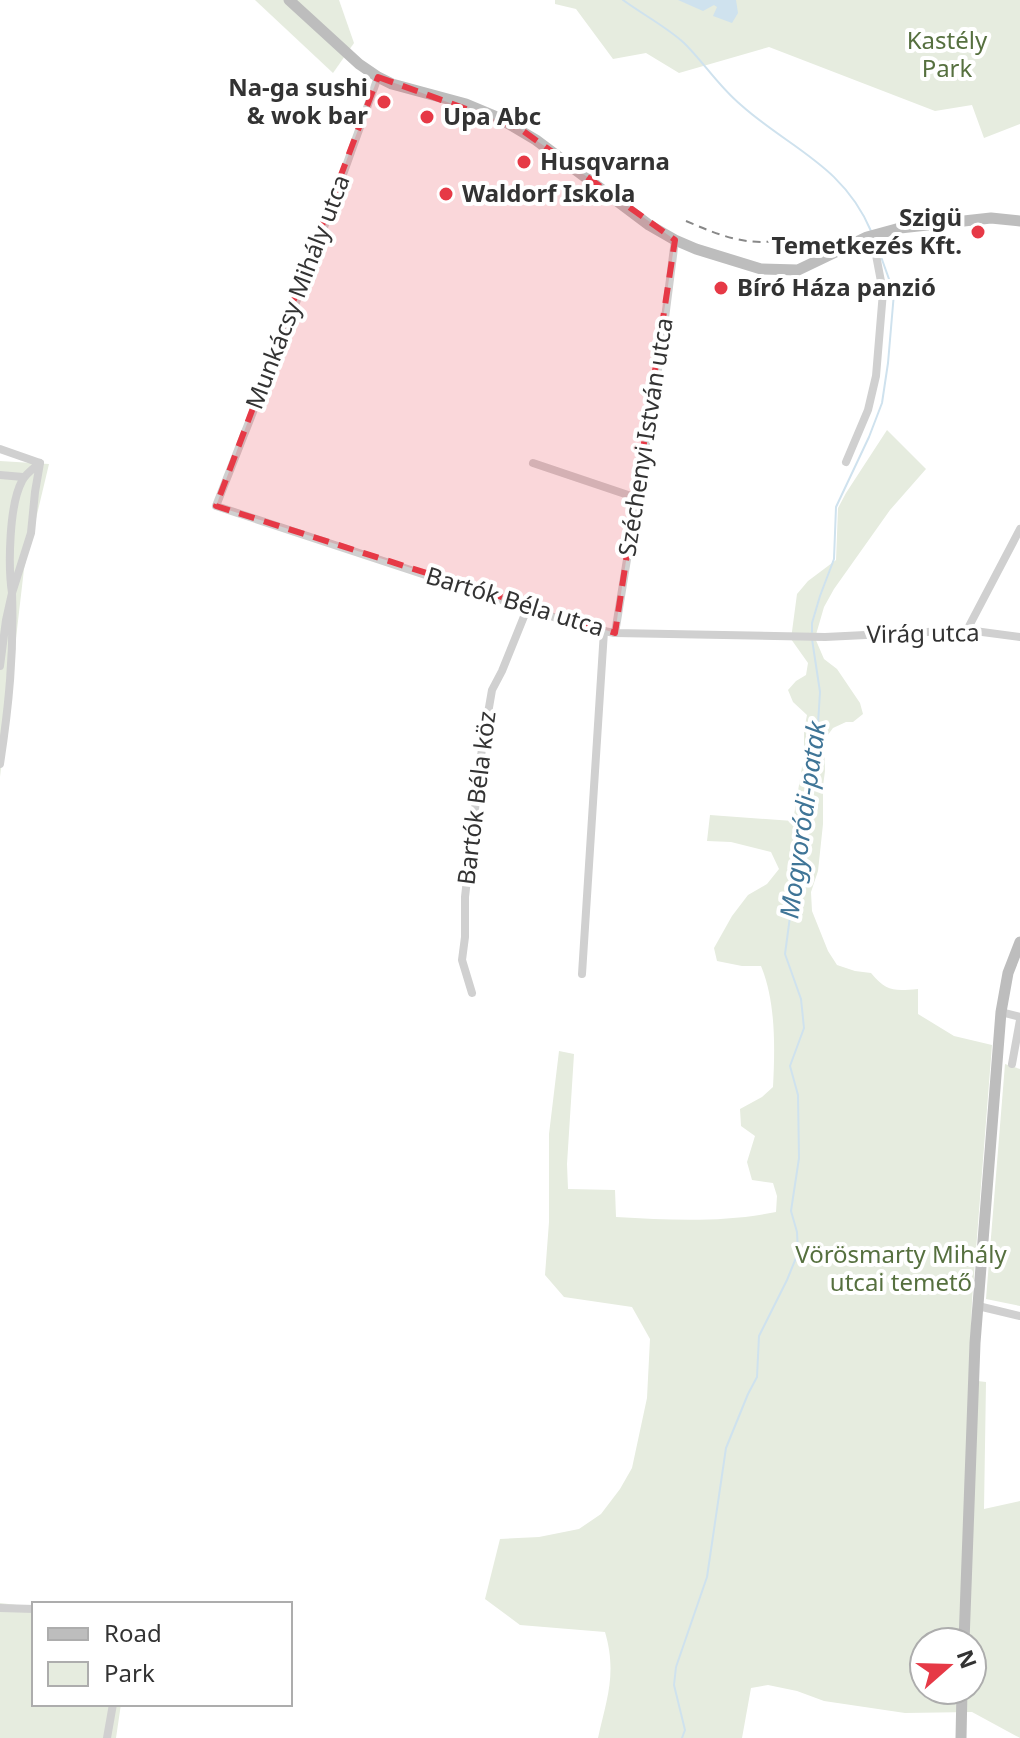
<svg xmlns="http://www.w3.org/2000/svg" width="1020" height="1738" font-family="'Noto Sans',sans-serif">
  <style>
    .green { fill: #e6ecdf; fill-rule: evenodd }
    .water { fill: #cfe2ee }
    .lines { fill: none; stroke-linecap: round; stroke-linejoin: round }
    .stream { stroke: #cfe2ee; stroke-width: 2 }
    .street { stroke: #d0d0d0; stroke-width: 8 }
    .secondary { stroke: #bdbdbd; stroke-width: 11 }
    .rail { stroke: #888; stroke-width: 2; stroke-dasharray: 8 6; stroke-linecap: butt }
    .marked { fill: #e63946; fill-opacity: 0.2; stroke: #e63946; stroke-width: 6; stroke-dasharray: 16 10; stroke-linejoin: round }
    .poi-dot { fill: #e63946; stroke: #fff; stroke-width: 3 }
    .labels { text-anchor: middle; stroke-width: 8; stroke-linejoin: round; paint-order: stroke }
    .park-label { font-size: 24px; fill: #56703f; stroke: #fff }
    .poi-label { font-size: 24px; font-weight: bold; fill: #333; stroke: #fff; text-anchor: start }
    .street-label { font-size: 24px; fill: #333; stroke: #fff }
    .water-label { font-size: 26px; font-style: italic; fill: #3f7597; stroke: #fff }
  </style>
  <rect width="100%" height="100%" fill="#fff"/>
  <g class="green">
    <path d="M255 0H339L354 43 333 73Z"/>
    <path d="M555 0H1020V124L984 138 972 105 935 111 769 47 679 73 646 53 613 59 576 9 555 4Z"/>
    <path d="M887 430 926 469 890 510 834 589 824 607 815 638 824 659 837 669 860 703 863 714 853 722H846L833 728 824 740 825 771 823 786V824L818 871 811 892 812 911 828 951 837 965 855 971 871 973C887 992 894 991 918 989V1014L954 1036 992 1045 972 1301 969 1380 986 1382 984 1509 1020 1501V1738L972 1712 905 1713 824 1701 797 1691 768 1685 751 1688 742 1738H598C607 1698 617 1673 605 1632L520 1625 485 1599 500 1539 539 1537 579 1529 601 1514 620 1489 632 1468 647 1398 650 1339 632 1307 564 1297 545 1275 549 1222V1134L559 1051 574 1054 567 1164 568 1189 615 1190 616 1217C671 1220 721 1223 776 1212L777 1196 773 1183 752 1180 747 1162 755 1136 741 1126 740 1109 762 1097 773 1087C775 1048 776 1002 761 966H742L717 961 714 948 732 916 748 895 767 884 779 869 771 852 731 842 707 841 710 815 793 821 804 755V730L807 715 793 702 788 690 796 681 806 675 808 663 791 639 797 594 808 581 836 560 838 508 846 493ZM924 1642H972V1690H924Z"/>
    <path d="M0 461 49 464 24 569 0 777Z"/>
    <path d="M1005 1064 1020 1069V1306L986 1299Z"/>
    <path d="M0 1603 34 1607V1704H121L116 1738H0Z"/>
  </g>
  <path class="water" d="M678 0H736L738 13 732 23 713 16 717 7 714 5 703 11Z"/>
  <g class="lines">
    <g class="stream">
      <path d="M623 0C642 14 665 26 683 42 703 61 718 86 741 105 789 148 843 165 871 231"/>
      <path d="M812 632V623L820 596 834 559 836 507 869 437 882 403 888 363 894 293 875 240"/>
      <path d="M682 1738 685 1730 674 1685 676 1667 707 1577 726 1448 748 1394 757 1377 759 1336 787 1280 798 1253 797 1232 791 1211 799 1158 798 1095 790 1066 804 1028 801 999 785 954 805 805 818 724 820 692 812 639"/>
    </g>
    <g class="street">
      <path d="M378 77 308 272 216 506 587 628 615 633 825 637 967 630 1020 637"/>
      <path d="M0 449 40 463"/>
      <path d="M846 462 868 410 876 376 883 292 876 255 864 248 851 245"/>
      <path d="M40 463 35 492 31 533 12 593C8 566 9 505 22 481 26 473 34 468 40 463Z"/>
      <path d="M533 463 637 498"/>
      <path d="M0 475 23 477"/>
      <path d="M967 630 1020 529"/>
      <path d="M615 633 660 357 675 240"/>
      <path d="M0 666 6 620 12 593C14 653 9 705 0 764"/>
      <path d="M582 974 604 631"/>
      <path d="M472 993 462 960 465 937V897L482 748 492 690 502 671 527 609"/>
      <path d="M1001 1012 1020 1017"/>
      <path d="M1012 1064 1020 1020"/>
      <path d="M978 1306 1020 1316"/>
      <path d="M0 1608 34 1609"/>
      <path d="M107 1738 113 1704"/>
    </g>
    <g class="secondary">
      <path d="M289 0 359 64 378 77 392 84 466 104 497 117 536 140 649 225 675 240 696 249 761 269 798 270 867 237 900 228 991 218 1020 221"/>
      <path d="M964 1642 975 1343 1001 1012 1008 973 1020 942"/>
      <path d="M961 1738 962 1690"/>
    </g>
    <path class="rail" d="M686 221C719 235 749 248 786 239"/>
  </g>
  <path class="marked" d="M378 77 519 128 675 240 615 633 216 506Z"/>
  <g class="poi-dot">
    <circle cx="384" cy="102" r="8"/>
    <circle cx="427" cy="117" r="8"/>
    <circle cx="524" cy="162" r="8"/>
    <circle cx="446" cy="194" r="8"/>
    <circle cx="978" cy="232" r="8"/>
    <circle cx="721" cy="288" r="8"/>
  </g>
  <g class="labels">
    <g class="park-label">
      <text x="947" y="49">Kastély<tspan x="947" dy="28">Park</tspan></text>
      <text x="901" y="1263">Vörösmarty Mihály<tspan x="901" dy="28">utcai temető</tspan></text>
    </g>
    <g class="poi-label">
      <text x="368" y="96" text-anchor="end">Na-ga sushi<tspan x="368" dy="28">&amp; wok bar</tspan></text>
      <text x="443" y="125">Upa Abc</text>
      <text x="540" y="170">Husqvarna</text>
      <text x="462" y="202">Waldorf Iskola</text>
      <text x="962" y="226" text-anchor="end">Szigü<tspan x="962" dy="28">Temetkezés Kft.</tspan></text>
      <text x="737" y="296">Bíró Háza panzió</text>
    </g>
    <g class="street-label">
      <text transform="translate(298 292) rotate(-69)" y="8">Munkácsy Mihály utca</text>
      <text transform="translate(646 437) rotate(-81)" y="8">Széchenyi István utca</text>
      <text transform="translate(515 602) rotate(17)" y="8">Bartók Béla utca</text>
      <text transform="translate(923 634) rotate(-1)" y="8">Virág utca</text>
      <text transform="translate(477 798) rotate(-83)" y="8">Bartók Béla köz</text>
    </g>
    <g class="water-label">
      <text transform="translate(803 820) rotate(-82)" y="9">Mogyoródi-patak</text>
    </g>
  </g>
  <rect x="32" y="1602" width="260" height="104" fill="#ffffff" stroke="#adadad" stroke-width="2"/>
  <rect x="48" y="1628" width="40" height="12" fill="#bdbdbd" stroke="#adadad" stroke-width="2"/>
  <text x="104" y="1642" font-size="24" fill="#333333">Road</text>
  <rect x="48" y="1662" width="40" height="24" fill="#e6ecdf" stroke="#adadad" stroke-width="2"/>
  <text x="104" y="1682" font-size="24" fill="#333333">Park</text>
  <g transform="translate(948 1666) rotate(70)"><circle r="38" fill="#ffffff" stroke="#adadad" stroke-width="2"/>
  <path d="M0-6L14 30L0 20L-14 30Z" fill="#e63946"/>
  <text y="-12" font-size="22" font-weight="bold" text-anchor="middle" fill="#333333">N</text>
  </g>
</svg>
